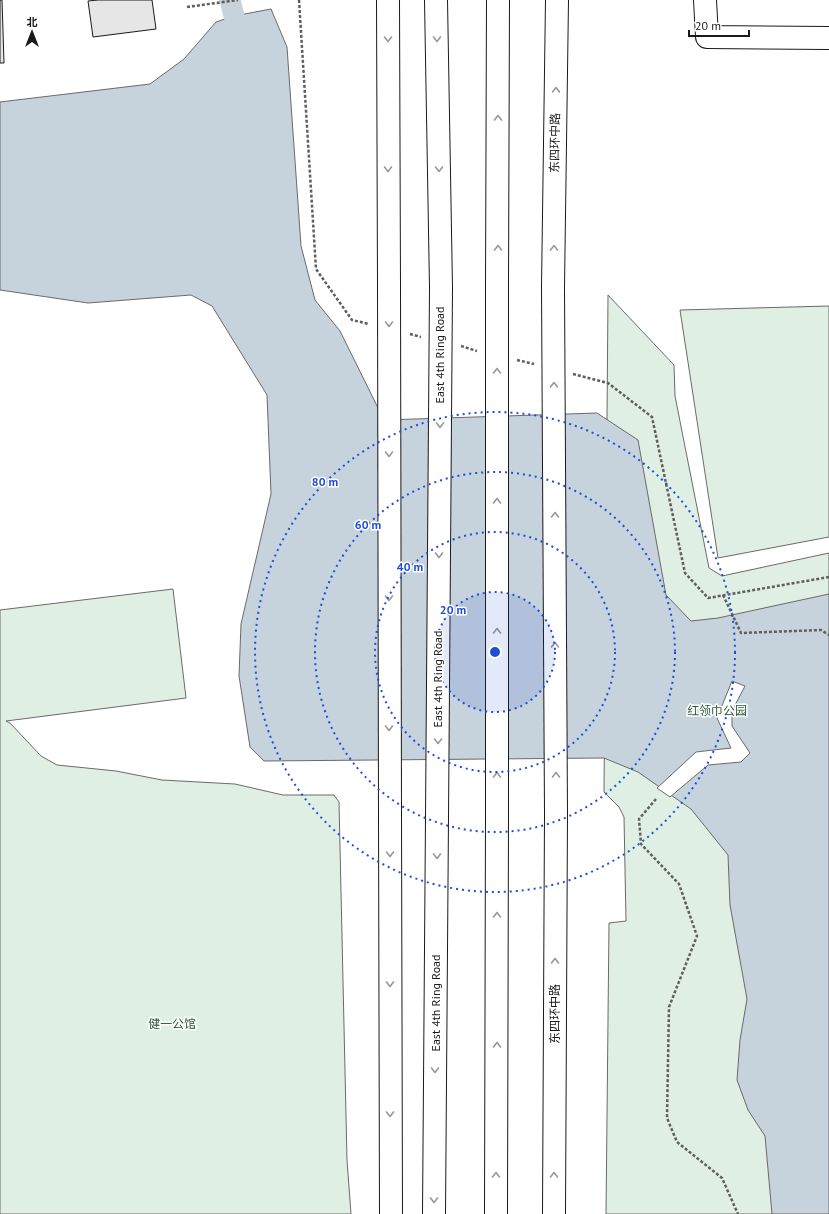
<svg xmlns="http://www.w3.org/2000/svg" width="829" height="1214" font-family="'PT Sans','Noto Sans SC',sans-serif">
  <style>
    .green { fill: #e0efe3; stroke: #6a6a6a }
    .water { fill: #c6d2dc; stroke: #6a6a6a }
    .pier { fill: #fff; stroke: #6a6a6a }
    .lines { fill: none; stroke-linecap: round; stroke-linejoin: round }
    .canal { stroke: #c6d2dc; stroke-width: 21 }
    .building { fill: #e6e6e6; stroke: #1a1a1a }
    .minor-casing { stroke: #1a1a1a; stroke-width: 24 }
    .highway-casing { stroke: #1a1a1a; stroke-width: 24 }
    .path { stroke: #5f5f5f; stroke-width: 2.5; stroke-dasharray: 3 2; stroke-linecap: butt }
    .minor { stroke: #fff; stroke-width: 22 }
    .highway { stroke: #fff; stroke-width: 22 }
    .minor-bridge-casing { stroke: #1a1a1a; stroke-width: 24; stroke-linecap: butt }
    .highway-bridge-casing { stroke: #1a1a1a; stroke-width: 24; stroke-linecap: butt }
    .minor-bridge { stroke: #fff; stroke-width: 22 }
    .highway-bridge { stroke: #fff; stroke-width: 22 }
    .oneway { stroke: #989898 }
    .ring { fill: none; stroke: #1d4ed8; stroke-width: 2; stroke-dasharray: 2 4 }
    .labels { text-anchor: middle; stroke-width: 3; stroke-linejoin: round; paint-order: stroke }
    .street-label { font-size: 12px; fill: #1a1a1a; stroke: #fff }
    .park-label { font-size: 12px; fill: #2b5a34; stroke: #fff }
    .centre { fill: #1d4ed8; stroke: #fff; stroke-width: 2 }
    .ring-label { font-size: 12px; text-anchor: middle; font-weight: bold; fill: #1d4ed8; stroke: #fff; stroke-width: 3; stroke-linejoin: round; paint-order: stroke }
  </style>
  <rect width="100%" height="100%" fill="#fff"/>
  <g class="green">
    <path d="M608 295 674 365 675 396 709 568 722 576 829 553V1214H606L609 923 626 921 624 817 619 807 604 792Z"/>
    <path d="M829 306V537L718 558 680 310Z"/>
    <path d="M173 589 186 698 6 721 10 723 41 756 57 765 116 771 162 780 235 784 283 795H334L339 802 347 1160 351 1214H0V610Z"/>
  </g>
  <path class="water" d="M271 9 287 47 301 246 315 300 340 331 384 420 597 413 638 440 666 595 691 621 718 618 829 594V1214H772L765 1136 748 1110 737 1080 740 1040 747 999 730 905 728 855 691 809 638 772 604 758 264 761 250 747 239 676 241 624 271 494 267 395 212 306 191 295 88 303 0 290V102L150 84 184 59 216 22 234 16Z"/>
  <path class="pier" d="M732 681 745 686 732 711V726L750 753 741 762 708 765 670 797 657 788 696 752 731 748 717 718Z"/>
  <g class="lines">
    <path class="canal" d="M230 0 234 16"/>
  </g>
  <g class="building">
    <path d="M0 0H2L4 63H0Z"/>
    <path d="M98 0H152L156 29 93 37 88 1Z"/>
  </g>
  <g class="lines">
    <defs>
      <g id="minor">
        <path d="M388 0 389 285"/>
        <path d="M705 0 707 37 829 38"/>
        <path d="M553 287 557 0"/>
        <path d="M390 815 391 1214"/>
        <path d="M554 1214 556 814"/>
      </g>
      <g id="highway">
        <path d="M436 0 441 288"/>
        <path d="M497 287 498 0"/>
        <path d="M434 1214 437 817"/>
        <path d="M496 1214 497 814"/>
      </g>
    </defs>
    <use href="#minor" class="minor-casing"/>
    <use href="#highway" class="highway-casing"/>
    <g class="path">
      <path d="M299 0 316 269 352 320 369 324"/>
      <path d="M187 7 238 0"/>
      <path d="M410 334 421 337"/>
      <path d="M461 346 477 351"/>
      <path d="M517 360 534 364"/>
      <path d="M573 374 608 383 652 417 685 573 708 598 829 577"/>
      <path d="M723 595 741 633 821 630 829 635"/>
      <path d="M656 799 639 819 641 844 679 884 697 936 669 1007 667 1118 677 1142 722 1178 738 1214"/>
    </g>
    <use href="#minor" class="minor"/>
    <use href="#highway" class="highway"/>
    <defs>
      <g id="minor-bridge">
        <path d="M389 285 390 815"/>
        <path d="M553 287 556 814"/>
      </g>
      <g id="highway-bridge">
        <path d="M497 814V287"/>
        <path d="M437 817 441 288"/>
      </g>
    </defs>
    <use href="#minor-bridge" class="minor-bridge-casing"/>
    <use href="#highway-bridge" class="highway-bridge-casing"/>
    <use href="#minor-bridge" class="minor-bridge"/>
    <use href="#highway-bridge" class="highway-bridge"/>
  </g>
  <defs><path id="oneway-chevron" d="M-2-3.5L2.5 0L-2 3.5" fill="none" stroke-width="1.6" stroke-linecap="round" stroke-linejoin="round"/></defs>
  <g class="oneway">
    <use href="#oneway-chevron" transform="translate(388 39) rotate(90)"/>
    <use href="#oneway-chevron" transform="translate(437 39) rotate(89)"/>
    <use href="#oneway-chevron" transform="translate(556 90) rotate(-89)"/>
    <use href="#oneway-chevron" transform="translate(498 118) rotate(-90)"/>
    <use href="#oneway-chevron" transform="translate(388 169) rotate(90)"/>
    <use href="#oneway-chevron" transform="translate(439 169) rotate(89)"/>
    <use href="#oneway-chevron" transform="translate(498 248) rotate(-90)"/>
    <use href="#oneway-chevron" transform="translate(554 248) rotate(-89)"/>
    <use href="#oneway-chevron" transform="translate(389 324) rotate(90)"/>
    <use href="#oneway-chevron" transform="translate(497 371) rotate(-90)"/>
    <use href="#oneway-chevron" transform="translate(554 385) rotate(-90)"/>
    <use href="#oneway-chevron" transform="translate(440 425) rotate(90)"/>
    <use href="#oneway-chevron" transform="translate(389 454) rotate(90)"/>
    <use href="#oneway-chevron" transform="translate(497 501) rotate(-90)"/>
    <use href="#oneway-chevron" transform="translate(555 515) rotate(-90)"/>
    <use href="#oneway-chevron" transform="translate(439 555) rotate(90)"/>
    <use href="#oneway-chevron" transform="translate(389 598) rotate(90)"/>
    <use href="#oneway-chevron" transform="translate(497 631) rotate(-90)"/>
    <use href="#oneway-chevron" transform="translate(555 645) rotate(-90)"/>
    <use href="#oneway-chevron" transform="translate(389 728) rotate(90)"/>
    <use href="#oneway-chevron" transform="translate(438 741) rotate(90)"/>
    <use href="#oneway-chevron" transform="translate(497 775) rotate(-90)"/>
    <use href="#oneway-chevron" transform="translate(556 775) rotate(-90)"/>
    <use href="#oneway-chevron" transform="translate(390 854) rotate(90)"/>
    <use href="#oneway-chevron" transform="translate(437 856) rotate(90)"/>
    <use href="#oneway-chevron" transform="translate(497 915) rotate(-90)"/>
    <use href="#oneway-chevron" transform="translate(555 961) rotate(-90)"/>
    <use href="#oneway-chevron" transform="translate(390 984) rotate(90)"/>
    <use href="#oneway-chevron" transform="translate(497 1045) rotate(-90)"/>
    <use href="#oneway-chevron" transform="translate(435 1070) rotate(90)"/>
    <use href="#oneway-chevron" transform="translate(390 1114) rotate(90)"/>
    <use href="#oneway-chevron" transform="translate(496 1175) rotate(-90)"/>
    <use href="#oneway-chevron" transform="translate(554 1175) rotate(-90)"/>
    <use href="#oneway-chevron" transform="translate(434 1200) rotate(90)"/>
  </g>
  <circle cx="495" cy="652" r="60" fill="#1d4ed8" fill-opacity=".12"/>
  <g class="ring">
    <circle cx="495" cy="652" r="60"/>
    <circle cx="495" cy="652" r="120"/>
    <circle cx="495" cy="652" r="180"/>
    <circle cx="495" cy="652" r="240"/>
  </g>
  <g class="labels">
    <g class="street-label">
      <text transform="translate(555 143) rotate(-89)" y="4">东四环中路</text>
      <text transform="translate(440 355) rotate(-90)" y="4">East 4th Ring Road</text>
      <text transform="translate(438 679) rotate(-90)" y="4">East 4th Ring Road</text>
      <text transform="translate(436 1003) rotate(-90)" y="4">East 4th Ring Road</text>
      <text transform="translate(555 1014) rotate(-90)" y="4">东四环中路</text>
    </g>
    <g class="park-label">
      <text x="717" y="715">红领巾公园</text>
      <text x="172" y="1028">健一公馆</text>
    </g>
  </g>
  <circle cx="495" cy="652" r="6" class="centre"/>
  <g class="ring-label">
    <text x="325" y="486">80 m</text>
    <text x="368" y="529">60 m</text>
    <text x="410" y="571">40 m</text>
    <text x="453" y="614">20 m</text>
  </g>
  <g transform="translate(32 32)" stroke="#ffffff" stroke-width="3" paint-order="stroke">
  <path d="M0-3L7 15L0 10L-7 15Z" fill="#1a1a1a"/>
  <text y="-6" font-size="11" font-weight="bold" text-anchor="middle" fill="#1a1a1a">北</text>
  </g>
  <path d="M689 30v6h60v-6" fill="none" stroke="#1a1a1a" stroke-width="2"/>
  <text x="695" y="30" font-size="12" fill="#1a1a1a" stroke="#ffffff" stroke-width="3" paint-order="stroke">20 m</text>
</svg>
